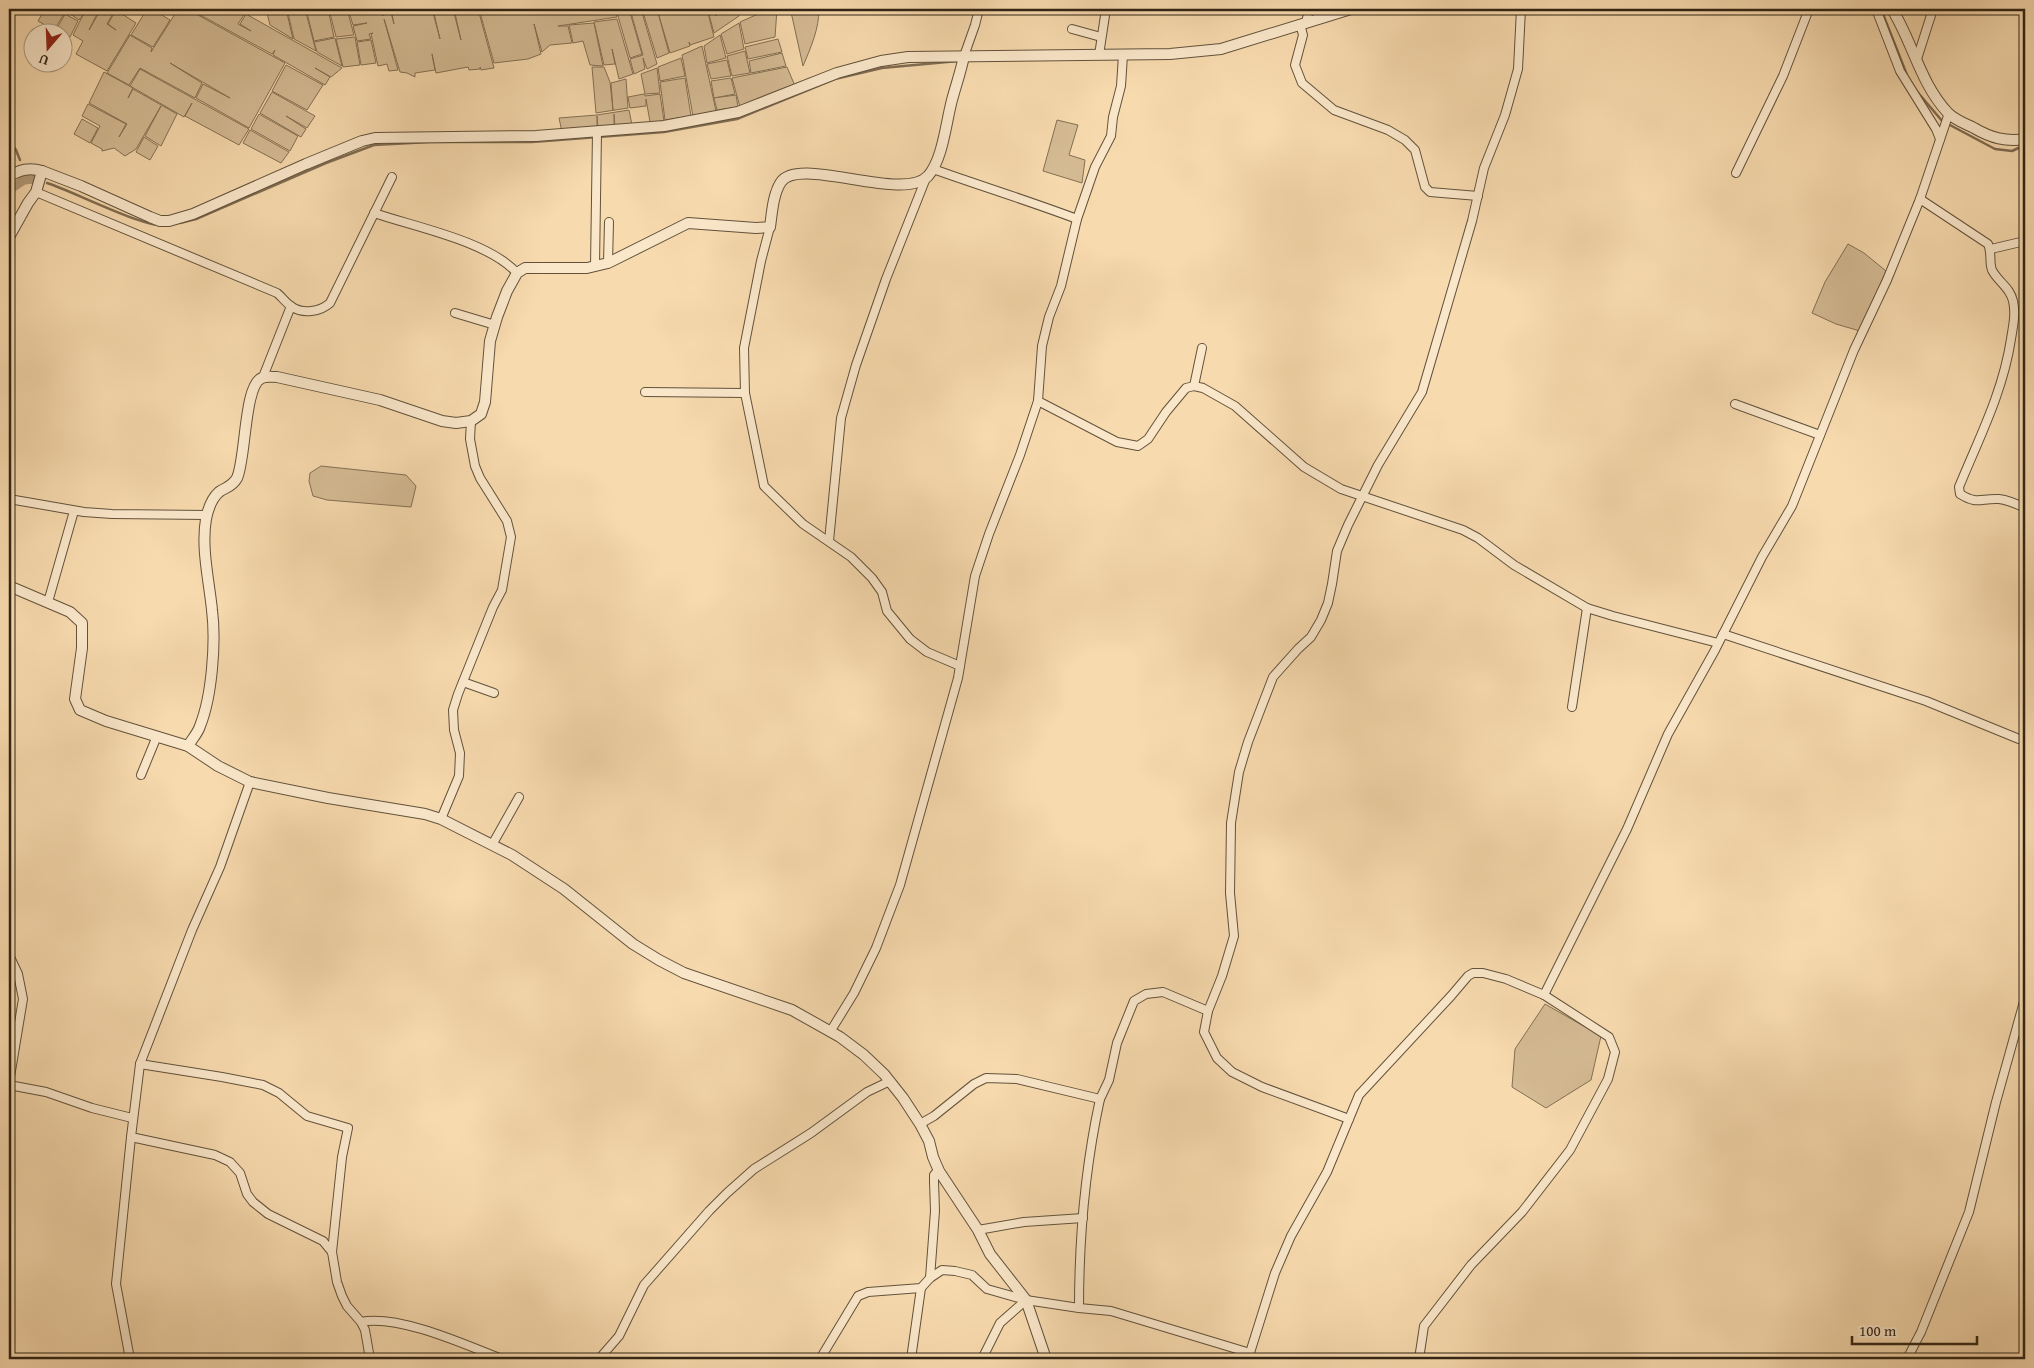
<svg xmlns="http://www.w3.org/2000/svg" width="2034" height="1368" font-family="'Gentium Book Plus',serif">
  <style>
    .green { fill: #d5bb94; stroke: #837054 }
    .lines { fill: none; stroke-linecap: round; stroke-linejoin: round }
    .stream { stroke: #806c52; stroke-width: 2.5 }
    .canal { stroke: #b49c7a; stroke-width: 9 }
    .minor-casing { stroke: #62523b; stroke-width: 10 }
    .tertiary-casing { stroke: #62523b; stroke-width: 12 }
    .minor { stroke: #fae7ca; stroke-width: 8 }
    .tertiary { stroke: #fae7ca; stroke-width: 10 }
  </style>
  <rect width="100%" height="100%" fill="#f7daae"/>
  <filter id="stains"><feTurbulence type="fractalNoise" baseFrequency=".004" numOctaves="4"/><feColorMatrix values="0 0 0 0 .2 0 0 0 0 .09 0 0 0 0 .02 0 0 0 .5 -.17"/></filter>
  <radialGradient id="worn" r=".72"><stop offset=".6" stop-color="#630" stop-opacity="0"/><stop offset="1" stop-color="#630" stop-opacity=".3"/></radialGradient>
  <g class="green">
    <path d="M45 9H67L54 30 38 21Z"/>
    <path d="M69 9H95L99 10 89 30 100 11 106 15 98 9 115 10 107 24 116 30 108 24 116 10 136 23 107 71 76 54 83 41 73 35 83 15 79 20 67 12Z"/>
    <path d="M147 9H152L170 20 153 47 131 35Z"/>
    <path d="M178 9H187L285 63 249 128 196 98 203 84 230 98 170 63 202 83 195 98 140 68 129 85 107 73 130 35 152 48 151 52Z"/>
    <path d="M189 9H236L245 13 238 24 251 31 240 24 246 14 342 68 331 77 315 68 330 77 325 85 273 55 275 50 272 54Z"/>
    <path d="M266 9H286L293 39 270 25Z"/>
    <path d="M287 9H305L316 51 294 39Z"/>
    <path d="M306 9H328L334 37 314 41Z"/>
    <path d="M329 9H347L354 35 336 37Z"/>
    <path d="M348 9H381L383 16 382 9H390L394 24 391 9H399V10L432 9 440 39 433 9H453L461 40 454 9H478L494 68 481 70 480 67V69L469 70 468 67 436 73 432 54 435 70 415 73V77L407 73 400 72 384 19 398 70 389 71 387 64 378 66 371 34 373 33 369 34 371 39 357 41 353 26 367 23 353 25Z"/>
    <path d="M479 9H615L617 17 558 26H568L572 43 550 45 542 52 534 24 541 54 528 59 494 63Z"/>
    <path d="M616 9H629L642 54 630 58Z"/>
    <path d="M630 9H641L657 64 647 69 643 58 645 69 634 74 630 59 643 55Z"/>
    <path d="M642 9H707L714 37 690 45 689 42 690 46 670 53 657 9 669 53 657 58Z"/>
    <path d="M714 9 716 16 715 9H737L739 16 714 33 708 11Z"/>
    <path d="M763 9H777L775 37 745 44 740 22 758 14Z"/>
    <path d="M789 9H819C819 29 811 47 803 66L791 12 811 10H789Z"/>
    <path d="M65 14 78 21 70 37 56 30Z"/>
    <path d="M617 19 633 74 619 79 612 49 615 64 604 65 594 22Z"/>
    <path d="M594 23 603 66 590 65 583 41 573 43 569 25Z"/>
    <path d="M739 23 744 49 727 54 721 34Z"/>
    <path d="M720 35 726 58 707 63 704 46Z"/>
    <path d="M355 37 360 65 343 67 336 39Z"/>
    <path d="M335 38 342 66 317 52 314 42Z"/>
    <path d="M778 39 782 52 748 59 745 47Z"/>
    <path d="M371 40 376 63 361 65 357 42Z"/>
    <path d="M702 46 716 111 693 116 682 55Z"/>
    <path d="M745 51 750 73 732 76 727 56Z"/>
    <path d="M782 53 786 66 751 73 749 61Z"/>
    <path d="M681 58 685 76 660 81 658 67Z"/>
    <path d="M727 60 731 76 711 79 707 64Z"/>
    <path d="M286 65 323 85 307 110 272 91Z"/>
    <path d="M592 67H604L610 82 613 110 611 83 626 79 628 108 596 113Z"/>
    <path d="M787 67 795 86 740 107 732 78Z"/>
    <path d="M657 68 660 93 645 94 641 74Z"/>
    <path d="M140 69 249 129 239 145 185 116 192 103 184 117 130 86Z"/>
    <path d="M104 72 133 88 128 98 133 89 177 114 161 146 145 136 161 106 136 149 125 156 114 148 102 151V149L91 143 100 126 82 116 88 104 126 124 119 137 127 124 89 103Z"/>
    <path d="M685 78 691 116 665 120 660 82Z"/>
    <path d="M731 78 735 94 714 98 711 81Z"/>
    <path d="M272 92 315 116 307 128 286 116 306 129 301 137 260 113Z"/>
    <path d="M644 94 645 96 660 94 664 121 650 122 646 99V106L630 108 628 97Z"/>
    <path d="M736 95 738 107 717 110 714 98Z"/>
    <path d="M629 110 632 125 615 126 614 114V126L598 127 597 116V129L562 132 559 118 597 115Z"/>
    <path d="M259 114 298 136 290 151 251 129Z"/>
    <path d="M82 119 98 128 90 143 74 134Z"/>
    <path d="M1057 120 1078 125 1069 155 1085 160 1082 183 1043 171Z"/>
    <path d="M250 130 289 152 281 163 243 143Z"/>
    <path d="M144 137 158 146 150 160 136 152Z"/>
    <path d="M1848 244 1864 253 1886 271 1860 331 1836 324 1812 313 1825 282Z"/>
    <path d="M321 466 406 475 416 486 411 507 327 500 313 496 309 481 310 473Z"/>
    <path d="M1545 1004 1601 1036 1591 1080 1546 1108 1512 1087 1515 1049Z"/>
  </g>
  <g class="lines">
    <g class="stream">
      <path d="M1881 9 1907 75"/>
      <path d="M1914 88 1943 122"/>
      <path d="M1948 124 1995 149 2012 151 2025 145"/>
      <path d="M9 140 16 150 20 160"/>
      <path d="M47 183C71 190 151 232 169 225"/>
      <path d="M180 223 196 219 326 163 374 145 430 142H532L664 132 737 119 835 79 882 68 958 61"/>
    </g>
    <path class="canal" d="M9 190 24 180 35 179"/>
    <defs>
      <g id="minor">
        <path d="M1876 9 1900 71 1936 129 1940 139"/>
        <path d="M1306 23 1309 9"/>
        <path d="M1300 24 1303 35 1295 65 1302 83 1334 110 1388 130 1405 140 1415 150 1425 187 1430 192 1478 196"/>
        <path d="M1072 29 1101 37"/>
        <path d="M1099 55 1106 9"/>
        <path d="M964 56 975 25 979 9"/>
        <path d="M1917 59 1933 9"/>
        <path d="M1736 173 1783 76 1809 9"/>
        <path d="M36 192 277 293C282 297 286 303 292 307 303 314 320 312 330 303L392 177"/>
        <path d="M1920 199 1988 244C1992 253 1989 262 1992 270 1998 282 2010 287 2013 301 2016 314 2013 326 2011 339 2003 392 1979 438 1959 487L1960 494C1978 505 1980 498 1999 499 2008 500 2017 504 2025 508"/>
        <path d="M374 213C415 227 488 241 517 273"/>
        <path d="M1077 219 1095 167 1111 136 1113 117 1121 86 1123 55"/>
        <path d="M770 227 761 261 744 348 745 393 764 486 803 524 851 557 872 578 882 592 887 611 910 639 927 652 960 666"/>
        <path d="M1991 249 2025 241"/>
        <path d="M608 263 609 222"/>
        <path d="M595 266 597 132"/>
        <path d="M455 313 495 325"/>
        <path d="M263 377 291 306"/>
        <path d="M1194 386 1202 348"/>
        <path d="M645 392 745 393"/>
        <path d="M1038 401 1117 442 1138 446 1148 439 1166 412 1186 388 1194 386 1203 388 1235 406 1304 467 1341 489 1463 530 1478 538 1514 565 1587 608 1613 616 1718 643"/>
        <path d="M1735 404 1820 435"/>
        <path d="M9 499 84 512 112 514 207 515"/>
        <path d="M829 541 841 418 856 365 886 279 926 178"/>
        <path d="M48 602 74 511"/>
        <path d="M1723 634 1926 701 2019 739H2025"/>
        <path d="M463 682 494 693"/>
        <path d="M1572 707 1587 608"/>
        <path d="M141 775 157 736"/>
        <path d="M250 782 220 867 192 930 140 1064 131 1137 215 1155 230 1162 240 1173 247 1194 253 1202 268 1214 323 1241 332 1252 337 1282 342 1296 347 1306 361 1322 365 1330 370 1359"/>
        <path d="M441 819 459 776 460 753 454 730 453 710 458 694 493 607 502 590 511 537 507 521 480 478 475 466 470 439 471 421"/>
        <path d="M492 845 519 797"/>
        <path d="M9 955 18 974 23 999 9 1083"/>
        <path d="M830 1032 854 993 876 948 900 885 958 678 975 576 989 534 1020 455 1038 401 1042 346 1049 317 1061 286 1077 219C1029 201 981 186 933 169"/>
        <path d="M140 1064 222 1077 263 1085 279 1093 307 1116 348 1128 342 1157 332 1252"/>
        <path d="M9 1085 46 1092 92 1108 132 1118"/>
        <path d="M1349 1119 1262 1087 1232 1072 1217 1058 1204 1032 1208 1011 1222 976 1234 936 1230 893 1231 823 1239 772 1248 742 1273 677 1298 649 1311 637 1321 620 1328 603 1332 584 1337 551 1348 525 1378 465 1422 392 1472 221 1484 168 1505 115 1518 69 1521 9"/>
        <path d="M920 1124 934 1116 974 1084 986 1078 1017 1079 1100 1099 1109 1080 1117 1043 1134 1001 1146 994 1163 992 1208 1011"/>
        <path d="M978 1230 1024 1222 1083 1218"/>
        <path d="M930 1278 935 1211 934 1181V1175L939 1169"/>
        <path d="M1079 1308C1079 1238 1085 1168 1100 1099"/>
        <path d="M361 1322C398 1314 466 1345 502 1359"/>
        <path d="M130 1359 116 1284 131 1137"/>
        <path d="M599 1359 619 1336 644 1285 709 1211 727 1193 754 1169 811 1133 867 1092 890 1081"/>
        <path d="M820 1359 858 1296 868 1292 921 1288 930 1278 942 1270 955 1271 972 1275 987 1289 1026 1300 1079 1308 1111 1311 1250 1353"/>
        <path d="M911 1359 921 1288"/>
        <path d="M982 1359 1000 1323 1026 1300"/>
        <path d="M1248 1359 1275 1273 1291 1236 1327 1172 1359 1095 1451 996 1468 976 1473 973H1483L1506 979 1544 995 1627 829 1668 734 1715 650 1762 557 1792 506 1854 350 1887 280 1920 199 1949 113"/>
        <path d="M1419 1359 1424 1326 1471 1265 1522 1212 1570 1150 1608 1079 1615 1052 1609 1037 1544 995"/>
        <path d="M1907 1359 1921 1332 1969 1212 1996 1102 2025 998"/>
      </g>
      <g id="tertiary">
        <path d="M1892 9C1913 43 1920 83 1948 113 1955 120 1966 124 1974 128 1991 138 2006 142 2025 139"/>
        <path d="M9 176C20 170 29 167 42 171"/>
        <path d="M9 237 28 203 36 192 42 171 81 186 150 217 160 221H169L193 214 306 164 362 141 375 138 536 136 664 126 738 112 837 73 881 61 908 57 1170 54 1221 49 1351 9"/>
        <path d="M9 586 70 612 82 623V648L75 699 80 710 106 721 188 746 218 766 250 782 328 798 425 814 441 819 512 855 564 889 633 944 659 960 684 973 792 1010 840 1037 864 1055 884 1074 903 1098 920 1124 929 1141 933 1157 939 1171 978 1230 990 1254 1026 1300 1046 1359"/>
        <path d="M188 746C192 739 198 733 200 726 212 696 216 642 212 610 209 580 201 548 206 519 208 509 211 499 219 492 226 487 232 487 237 478 246 459 244 384 262 378 266 376 272 377 277 377L380 400 442 421 456 423 471 421 481 414 485 402 490 341 497 317 507 291 517 273 525 268H587L608 263 688 223 756 228 770 227C772 213 773 194 781 182 799 155 903 203 928 176 943 159 946 122 952 100 956 85 961 71 964 56"/>
      </g>
    </defs>
    <use href="#minor" class="minor-casing"/>
    <use href="#tertiary" class="tertiary-casing"/>
    <use href="#minor" class="minor"/>
    <use href="#tertiary" class="tertiary"/>
  </g>
  <rect width="2034" height="1368" fill="none" stroke="#f7daae" stroke-width="30"/>
  <rect x="10" y="10" width="2014" height="1348" fill="none" stroke="#312515" stroke-width="2.5"/>
  <rect x="15" y="15" width="2004" height="1338" fill="none" stroke="#312515"/>
  <g transform="translate(48 48) rotate(199)"><circle r="24" fill="#fae7ca" stroke="#aa9982"/>
  <path d="M0-4L9 19L0 12L-9 19Z" fill="#8f2418"/>
  <text y="-8" font-size="14" font-weight="bold" text-anchor="middle" fill="#312515">U</text>
  </g>
  <path d="M1852 1336v8h125v-8" fill="none" stroke="#312515" stroke-width="2.5"/>
  <text x="1859" y="1336" font-size="15" fill="#312515" stroke="#fae7ca" stroke-width="4" paint-order="stroke">100 m</text>
  <rect width="100%" height="100%" filter="url(#stains)"/>
  <rect width="100%" height="100%" fill="url(#worn)"/>
</svg>
